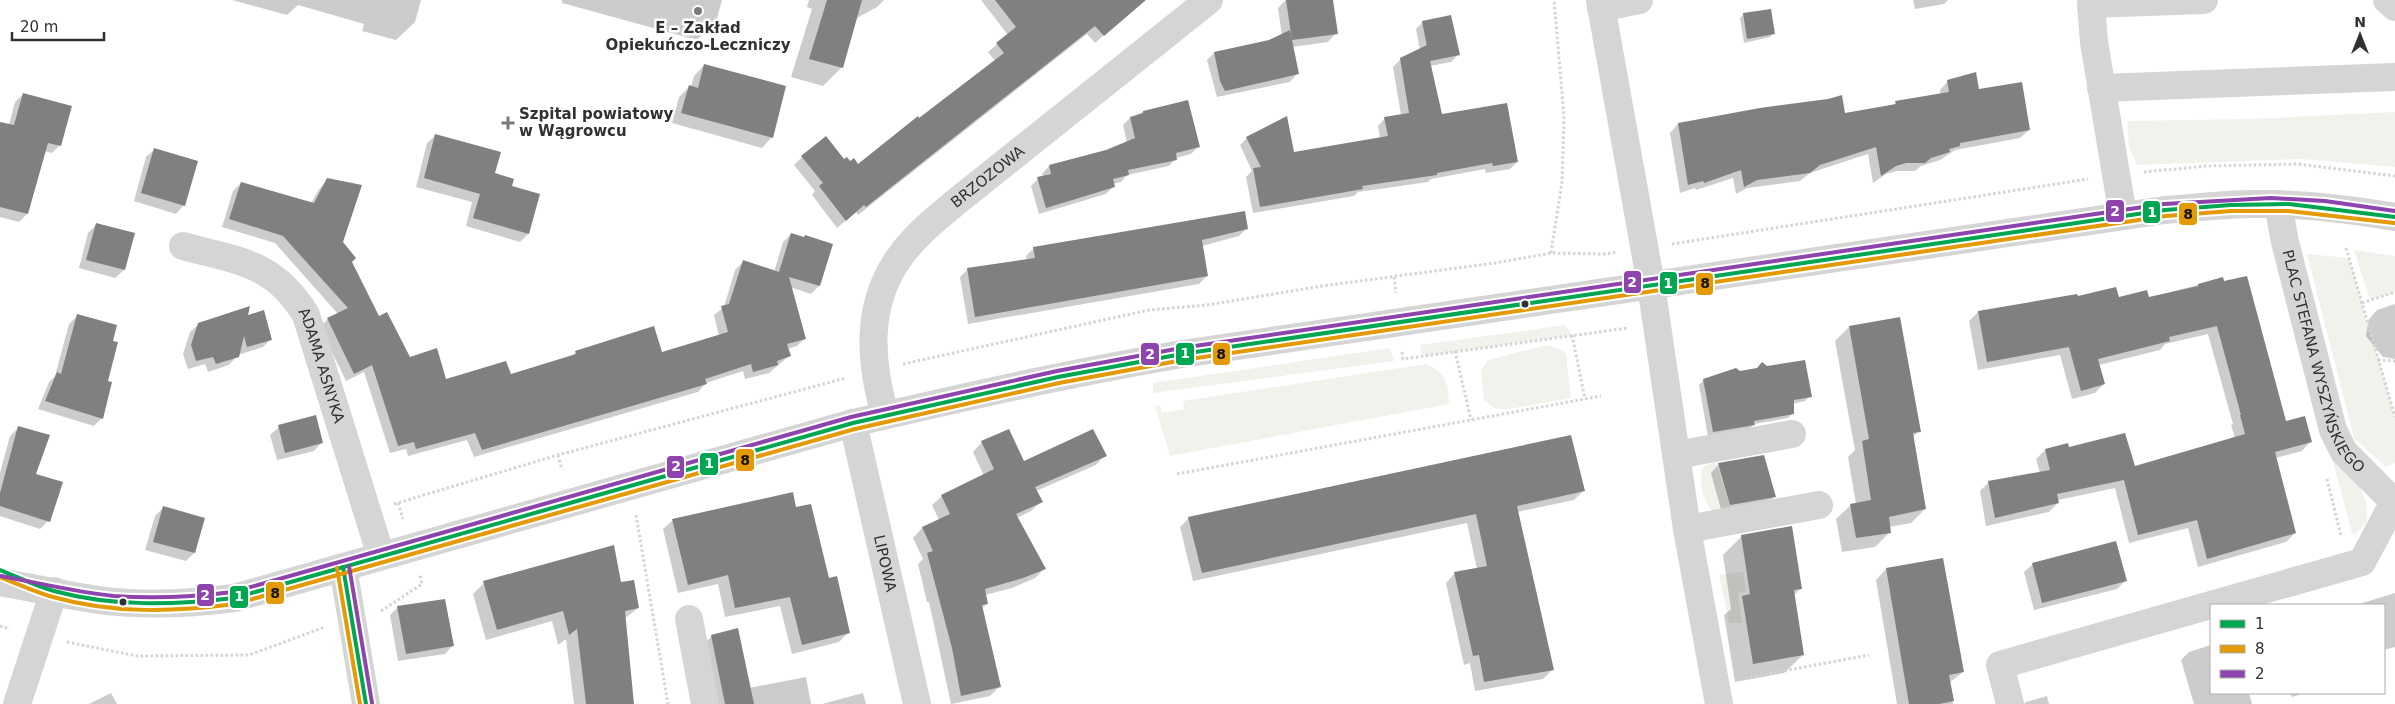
<svg xmlns="http://www.w3.org/2000/svg" width="2395" height="704" font-family="'DejaVu Sans',sans-serif">
  <style>
    .green { fill: #eff3ec }
    .shadow { fill: #0003 }
    .building { fill: #808080 }
    .lines { fill: none; stroke-linecap: round; stroke-linejoin: round }
    .path { stroke: #d4d4d4; stroke-width: 3; stroke-dasharray: 2.5 2.5; stroke-linecap: butt }
    .minor { stroke: #d5d5d5; stroke-width: 28 }
    .bus-1-casing { stroke: #fff; stroke-width: 8 }
    .bus-2-casing { stroke: #fff; stroke-width: 8 }
    .bus-3-casing { stroke: #fff; stroke-width: 8 }
    .bus-1 { stroke: #00a651; stroke-width: 4 }
    .bus-2 { stroke: #e39a05; stroke-width: 4 }
    .bus-3 { stroke: #8e44ad; stroke-width: 4 }
    .poi-dot { fill: #797979; stroke: #fff; stroke-width: 2 }
    .bus-dot { fill: #313131; stroke: #fff; stroke-width: 2 }
    .labels { text-anchor: middle; stroke-width: 5; stroke-linejoin: round; paint-order: stroke }
    .poi-label { font-size: 15px; font-weight: bold; fill: #313131; stroke: #fff }
    .street-label { font-size: 15px; fill: #313131; stroke: #fff }
    .line-badge { stroke: #fff; stroke-width: 2 }
    .badge-label { font-size: 14px; text-anchor: middle; font-weight: bold; fill: #fff }
    .pale-badge-label { font-size: 14px; text-anchor: middle; font-weight: bold; fill: #111 }
  </style>
  <rect width="100%" height="100%" fill="#fff"/>
  <g class="green">
    <path d="M2395 112V167L2301 159 2137 165 2129 147 2127 121 2251 119Z"/>
    <path d="M2354 250 2395 256V292L2370 300Z"/>
    <path d="M2307 254 2349 258 2395 417V463L2386 467 2354 438Z"/>
    <path d="M1565 325 1572 335 1422 356 1420 345Z"/>
    <path d="M1547 345 1558 348 1566 354 1571 398 1509 409H1496L1484 400 1481 371 1488 360Z"/>
    <path d="M1390 348 1394 361 1153 393V383Z"/>
    <path d="M1427 364C1447 376 1448 382 1449 404L1170 456 1155 406 1160 405 1162 413 1184 409 1183 401Z"/>
    <path d="M2332 458C2354 477 2369 490 2367 522L2353 536Z"/>
    <path d="M1716 462 1731 510 1712 511C1703 502 1698 478 1704 466Z"/>
    <path d="M1743 572 1746 591 1738 593 1742 623H1729L1719 575Z"/>
  </g>
  <g class="shadow">
    <path d="M232 0H421L415 22 396 40 362 31 364 24 298 5 287 15Z"/>
    <path d="M562 0H722L716 22 697 40 562 3Z"/>
    <path d="M809 0H884L877 7 855 19 842 67 823 86 791 77 812 9 807 7Z"/>
    <path d="M981 0H1129L1121 20 1095 43 1087 34 858 215 856 212 837 228 812 195 815 191 794 165 802 157 844 160 858 166 995 61 988 52 1008 35Z"/>
    <path d="M1286 0H1331L1336 33 1328 42 1292 47 1297 74 1290 82 1217 97 1207 60 1214 53 1270 41 1282 36 1278 8Z"/>
    <path d="M1913 0H1948L1944 4 1915 9Z"/>
    <path d="M1744 14 1774 33 1770 37 1744 43 1740 18Z"/>
    <path d="M1423 22 1458 55 1451 62 1430 66 1441 116 1517 162 1510 169 1486 173 1485 169 1431 179 1428 182 1358 192 1354 196 1253 213 1246 177 1252 171 1240 145 1247 138 1293 154 1380 138 1378 126 1385 118 1401 115 1393 67 1401 59 1420 50 1416 29Z"/>
    <path d="M704 65 772 137 762 148 672 123 679 97 689 87H691L694 76Z"/>
    <path d="M1948 81 1978 91 2029 130 2020 138 1955 150 1940 160 1921 166 1915 171H1897L1886 174 1873 183 1868 154 1810 173 1800 181 1747 188 1736 194 1733 178 1696 190 1695 188 1680 193 1670 133 1678 124 1844 115 1892 106 1896 102 1940 94V90Z"/>
    <path d="M23 94 60 145 52 153 44 151 27 214 19 222 0 217V123L9 125 15 102Z"/>
    <path d="M1143 112 1198 147 1191 154 1176 158 1169 166 1127 175 1121 182 1113 184V187L1106 194 1039 214 1031 186 1038 179 1043 177 1042 174 1049 166 1106 151 1127 143 1123 125 1130 118Z"/>
    <path d="M436 135 510 187 528 234 520 242 466 226 472 202 416 187 427 143Z"/>
    <path d="M155 149 184 205 176 214 134 201 146 157Z"/>
    <path d="M328 180 342 242 379 318 409 358 445 381 510 376 571 357 576 352 661 353 719 336 714 315 724 307 735 270 743 262 774 272 783 242 791 234 832 245 819 286 811 294 790 287 805 338 797 346 787 349 789 356 769 373 745 379 743 371 706 383 698 392 474 457 467 440 408 456 406 449 390 453 364 372 346 381 320 327 328 319 338 314 275 243 222 227 233 191 241 183 311 203 320 188Z"/>
    <path d="M96 225 124 270 115 278 79 268 88 233Z"/>
    <path d="M1247 228 1239 236 1202 246 1207 276 1199 284 968 324 960 277 968 269 1027 260 1026 256 1034 248Z"/>
    <path d="M2198 285 2285 422 2311 441 2302 451 2275 458 2295 533 2286 542 2198 567 2188 528 2129 543 2115 488 2058 500V503L2049 512 1986 526 1980 491 1989 482 2040 473 2036 459 2045 450 2068 449 2135 468 2235 438 2231 425 2233 424 2208 334 2165 344 2160 350 2099 365 2104 384 2095 393 2072 399 2060 355 1978 370 1969 321 1978 312 2076 295 2077 298H2148Z"/>
    <path d="M2395 304V359L2383 357 2366 336 2369 319 2377 310Z"/>
    <path d="M78 315 111 342 102 418 94 426 38 409 49 382 55 376 69 324Z"/>
    <path d="M247 317 271 339 263 347 238 355 229 365 208 372 205 364 188 369 183 354 190 332 199 324Z"/>
    <path d="M1849 327 1919 431 1912 438 1925 509 1911 523 1889 527 1890 532 1875 547 1842 552 1836 519 1851 505 1856 504 1848 457 1855 450 1835 341Z"/>
    <path d="M1767 368 1810 396 1805 401 1792 404 1793 413 1788 418 1754 424 1749 429 1708 437 1699 385 1704 380Z"/>
    <path d="M279 427 322 442 314 451 277 460 270 435Z"/>
    <path d="M18 428 48 521 40 529 0 516V473L10 436Z"/>
    <path d="M982 442 1023 462 1105 455 1096 465 1036 491 1041 502 1031 511 1017 518 1045 568 1035 578 1012 588 985 595 987 604 982 608 1000 686 990 696 951 704 929 602H927L918 564 923 559 913 538 922 528 939 520 932 505 942 496 984 476 973 452Z"/>
    <path d="M1719 464 1774 497 1766 505 1722 513 1711 473Z"/>
    <path d="M1583 491 1574 500 1517 512 1552 670 1543 679 1475 691 1470 663 1464 665 1446 583 1455 573 1477 569 1467 523 1193 581 1180 527 1189 518Z"/>
    <path d="M163 508 194 553 186 561 145 550 155 516Z"/>
    <path d="M794 508 849 632 839 642 792 654 780 606 725 617 718 584 678 593 663 529 673 520Z"/>
    <path d="M1742 536 1801 588 1794 595 1803 655 1784 673 1735 682 1724 615 1731 609 1723 555Z"/>
    <path d="M2033 564 2125 581 2117 589 2034 610 2024 572Z"/>
    <path d="M1886 569 1963 672 1949 683 1953 704H1897L1876 580Z"/>
    <path d="M484 583H620L638 608 624 619 633 704H574L566 639 558 645 552 621 486 640 473 594Z"/>
    <path d="M2395 593V647L2384 650V605H2356Z"/>
    <path d="M398 607 453 645 445 654 398 661 390 615Z"/>
    <path d="M712 636 749 688 806 677 811 704H714L702 646Z"/>
    <path d="M2211 645V693H2249L2252 704H2194L2181 660 2189 652Z"/>
    <path d="M111 693 117 704H89Z"/>
    <path d="M863 693 866 704H822Z"/>
    <path d="M2290 693H2305L2292 697Z"/>
    <path d="M2047 696 2049 704H2024L2026 702Z"/>
  </g>
  <g class="building">
    <path d="M827 0H862L843 68 809 59Z"/>
    <path d="M995 0H1146L1104 36 1095 26 866 207 864 205 846 221 819 186 823 183 801 156 826 136 844 159 847 157 850 161 854 158 858 164 918 116 919 118 1004 53 996 43 1016 27Z"/>
    <path d="M1286 0H1333L1338 34 1292 40Z"/>
    <path d="M1771 9 1775 34 1747 39 1743 13Z"/>
    <path d="M1451 15 1460 55 1430 61 1442 114 1507 103 1518 162 1493 166 1492 163 1437 173V175L1362 186 1363 189 1260 207 1253 168 1261 167 1246 137 1287 116 1294 152 1388 136 1384 117 1409 113 1400 58 1427 45 1429 57 1422 21Z"/>
    <path d="M1290 30 1299 74 1225 91 1220 81 1214 52 1269 40Z"/>
    <path d="M704 64 786 86 773 138 681 113 689 85 698 88Z"/>
    <path d="M1976 72 1979 89 2022 82 2030 130 1960 143V146L1949 149 1950 152 1931 158 1925 163H1906L1896 166 1881 176 1876 147 1820 165 1810 173 1757 180 1744 187 1741 170 1704 183 1703 181 1688 185 1678 123 1760 108 1828 99 1842 95 1845 113 1896 104 1895 101 1949 92 1947 80Z"/>
    <path d="M23 93 72 106 61 146 48 143 28 214 0 207V122L14 125Z"/>
    <path d="M1188 100 1200 147 1176 153 1177 160 1128 170 1129 175 1113 179 1115 187 1046 208 1037 177 1051 174 1049 165 1106 150 1135 138 1130 117 1143 113V111Z"/>
    <path d="M435 134 501 152 495 173 514 179 512 186 540 194 529 234 473 218 480 194 424 178Z"/>
    <path d="M154 148 198 161 185 206 141 193Z"/>
    <path d="M327 178 362 185 343 242 356 258 352 262 379 316 387 312 410 357 437 348 446 379 506 361 511 374 576 354 575 351 654 326 662 352 728 332 721 306 729 304 743 260 779 272 791 233 804 237 805 235 833 244 820 286 789 277 806 339 787 344 791 356 777 361 778 365 753 372 751 364 705 379 707 384 482 450 475 433 416 449 414 442 398 446 372 365 354 374 327 318 348 308 283 236 229 219 241 182 314 203Z"/>
    <path d="M1245 211 1248 229 1202 240 1208 276 975 317 967 268 1035 258 1033 247Z"/>
    <path d="M96 223 135 233 125 270 86 260Z"/>
    <path d="M2247 276 2286 421 2305 416 2312 442 2275 452 2296 533 2207 559 2197 520 2138 535 2124 480 2057 494 2059 503 1995 518 1988 481 2050 470 2045 449 2068 443 2069 447 2125 433 2135 466 2245 434 2240 415H2241L2217 326 2169 337 2170 341 2098 359 2105 384 2081 391 2069 347 1987 362 1978 311 2077 294 2078 296 2116 287 2119 297 2147 290 2149 297 2198 286V284L2223 277 2224 281Z"/>
    <path d="M250 306 248 315 264 310 272 340 247 347 244 336 239 357 216 364 213 357 196 361 191 345 198 323Z"/>
    <path d="M77 314 117 325 113 341 118 342 108 381 112 382 103 419 45 401 57 372 61 374Z"/>
    <path d="M1900 317 1921 432 1913 433 1926 509 1889 517 1891 533 1856 538 1850 504 1871 500 1862 441 1869 439 1849 326Z"/>
    <path d="M1805 360 1812 397 1794 400V414L1754 421 1755 425 1713 432 1703 379 1736 368 1740 371 1757 368 1762 362 1767 366Z"/>
    <path d="M316 415 323 443 285 453 278 425Z"/>
    <path d="M18 426 50 435 36 474 63 482 50 522 0 506V493Z"/>
    <path d="M1009 429 1024 461 1093 429 1107 456 1035 487 1043 502 1016 514 1046 569 1023 578 985 589 988 604 982 605 1001 687 961 696 952 648 927 553 933 551 922 527 950 514 941 495 994 469 981 441Z"/>
    <path d="M1571 435 1585 491 1517 506 1554 670 1484 682 1479 655 1473 656 1454 572 1487 566 1476 514 1202 573 1188 517Z"/>
    <path d="M1764 455 1776 497 1730 505 1718 463Z"/>
    <path d="M793 492 796 507 811 504 829 578 837 576 850 633 802 645 790 597 735 608 728 575 688 585 672 519Z"/>
    <path d="M163 506 205 518 195 553 153 542Z"/>
    <path d="M1792 526 1802 589 1794 590 1804 655 1753 664 1742 596 1750 594 1741 535Z"/>
    <path d="M2116 541 2127 581 2042 603 2032 563Z"/>
    <path d="M614 545 621 582 634 580 639 608 625 611 634 704H586L577 629 569 635 563 611 497 630 483 581Z"/>
    <path d="M1943 558 1964 672 1949 675 1954 701 1939 704H1909L1886 568Z"/>
    <path d="M445 599 454 646 406 654 397 606Z"/>
    <path d="M738 628 754 704H725L711 635Z"/>
  </g>
  <g class="lines">
    <g class="path">
      <path d="M2144 172 2207 166 2298 164 2395 176"/>
      <path d="M1672 244 2088 179"/>
      <path d="M2346 248 2395 417"/>
      <path d="M1551 253 1562 182 1564 116 1554 0"/>
      <path d="M1394 277 1396 293"/>
      <path d="M2362 303 2395 292"/>
      <path d="M1572 335 1585 399"/>
      <path d="M1455 351 1471 420"/>
      <path d="M1402 352 1403 359 1628 328"/>
      <path d="M2378 360 2395 361"/>
      <path d="M903 364 1149 310 1207 305 1322 286 1495 263 1551 253 1604 254 1617 252"/>
      <path d="M558 455 562 470"/>
      <path d="M1177 474 1601 396"/>
      <path d="M2327 479 2341 536"/>
      <path d="M398 503 403 519"/>
      <path d="M394 504 558 455 846 378"/>
      <path d="M636 515 668 704"/>
      <path d="M381 611 422 584 420 575"/>
      <path d="M0 626 10 629"/>
      <path d="M67 642 137 656 249 655 325 627"/>
      <path d="M1745 678 1869 655"/>
    </g>
    <g class="minor">
      <path d="M1600 0 1651 285 1687 529 1719 704"/>
      <path d="M2387 0 2395 7"/>
      <path d="M1601 8 1639 0"/>
      <path d="M2101 88 2395 77"/>
      <path id="s1" d="M2278 204 2285 242 2333 430 2344 452 2395 503"/>
      <path d="M2123 216 2094 42 2091 4 2204 0"/>
      <path id="s2" d="M183 246C238 261 274 262 306 315L381 556"/>
      <path id="s3" d="M885 415C870 362 865 306 899 258 914 236 936 219 956 202L1209 0"/>
      <path id="s4" d="M853 423 917 704"/>
      <path d="M1676 455 1792 434"/>
      <path d="M1687 529 1819 505"/>
      <path d="M343 567 366 704"/>
      <path d="M0 582C32 588 65 595 98 600 143 606 189 604 234 598L853 423C962 397 1071 373 1182 354L2165 210C2194 208 2224 204 2253 204 2301 203 2348 209 2395 217"/>
      <path d="M689 619 705 704"/>
      <path d="M17 704 54 591"/>
      <path d="M2010 704 2000 665 2362 562 2394 502"/>
    </g>
    <defs>
      <g id="bus-1">
        <path d="M343 567 366 704"/>
        <path d="M0 570C18 577 35 586 54 591 113 607 174 605 234 598L853 423 1058 377 1182 354 2165 210 2231 205 2289 204 2395 217"/>
      </g>
      <g id="bus-2">
        <path d="M337 568 360 704"/>
        <path d="M0 577C18 584 35 592 53 597 113 614 174 612 235 604L855 429 1059 383 1183 360 2166 216 2231 211H2289L2394 223"/>
      </g>
      <g id="bus-3">
        <path d="M349 566 372 703"/>
        <path d="M1 576C39 583 76 592 114 596 154 599 193 597 233 592L851 417 1057 371 1181 348 2164 204 2271 198 2325 201 2395 211"/>
      </g>
    </defs>
    <use href="#bus-1" class="bus-1-casing"/>
    <use href="#bus-2" class="bus-2-casing"/>
    <use href="#bus-3" class="bus-3-casing"/>
    <use href="#bus-1" class="bus-1"/>
    <use href="#bus-2" class="bus-2"/>
    <use href="#bus-3" class="bus-3"/>
  </g>
  <g class="poi-dot">
    <circle cx="698" cy="11" r="5"/>
    <path d="M505.5 115.5h5v5h5v5h-5v5h-5v-5h-5v-5h5z"/>
  </g>
  <g class="bus-dot">
    <circle cx="1525" cy="304" r="4.5"/>
    <circle cx="123" cy="602" r="4.5"/>
  </g>
  <g class="labels">
    <g class="poi-label">
      <text x="698" y="33">E – Zakład<tspan x="698" dy="17">Opiekuńczo-Leczniczy</tspan></text>
      <text x="519" y="119" text-anchor="start">Szpital powiatowy<tspan x="519" dy="17">w Wągrowcu</tspan></text>
    </g>
    <g class="street-label">
      <text dy="5" stroke="none"><textPath href="#s3" startOffset="284">BRZOZOWA</textPath></text>
      <text dy="5" stroke="none"><textPath href="#s1" startOffset="165">PLAC STEFANA WYSZYŃSKIEGO</textPath></text>
      <text dy="5" stroke="none"><textPath href="#s2" startOffset="199">ADAMA ASNYKA</textPath></text>
      <text dy="5" stroke="none"><textPath href="#s4" startOffset="144">LIPOWA</textPath></text>
    </g>
  </g>
  <g class="line-badge">
    <rect x="2105" y="199" width="20" height="24" rx="5" fill="#8e44ad"/>
    <rect x="2142" y="200" width="19" height="24" rx="5" fill="#00a651"/>
    <rect x="2178" y="202" width="20" height="24" rx="5" fill="#e39a05"/>
    <rect x="1623" y="270" width="19" height="24" rx="5" fill="#8e44ad"/>
    <rect x="1659" y="271" width="19" height="24" rx="5" fill="#00a651"/>
    <rect x="1695" y="272" width="19" height="24" rx="5" fill="#e39a05"/>
    <rect x="1175" y="342" width="20" height="24" rx="5" fill="#00a651"/>
    <rect x="1140" y="342" width="20" height="24" rx="5" fill="#8e44ad"/>
    <rect x="1212" y="342" width="19" height="24" rx="5" fill="#e39a05"/>
    <rect x="735" y="448" width="20" height="24" rx="5" fill="#e39a05"/>
    <rect x="699" y="452" width="20" height="24" rx="5" fill="#00a651"/>
    <rect x="666" y="455" width="19" height="24" rx="5" fill="#8e44ad"/>
    <rect x="265" y="581" width="20" height="24" rx="5" fill="#e39a05"/>
    <rect x="196" y="583" width="19" height="24" rx="5" fill="#8e44ad"/>
    <rect x="229" y="585" width="20" height="24" rx="5" fill="#00a651"/>
  </g>
  <g class="badge-label">
    <text x="2115" y="216">2</text>
    <text x="2152" y="217">1</text>
    <text x="1632" y="287">2</text>
    <text x="1668" y="288">1</text>
    <text x="1185" y="358">1</text>
    <text x="1150" y="359">2</text>
    <text x="709" y="468">1</text>
    <text x="676" y="471">2</text>
    <text x="205" y="600">2</text>
    <text x="239" y="601">1</text>
  </g>
  <g class="pale-badge-label">
    <text x="2188" y="219">8</text>
    <text x="1705" y="288">8</text>
    <text x="1221" y="359">8</text>
    <text x="745" y="465">8</text>
    <text x="275" y="598">8</text>
  </g>
  <rect x="2210" y="604" width="175" height="90" fill="#ffffff" stroke="#adadad"/>
  <rect x="2220" y="620" width="25" height="8" fill="#00a651" stroke="#adadad"/>
  <text x="2255" y="629" font-size="15" fill="#313131">1</text>
  <rect x="2220" y="645" width="25" height="8" fill="#e39a05" stroke="#adadad"/>
  <text x="2255" y="654" font-size="15" fill="#313131">8</text>
  <rect x="2220" y="670" width="25" height="8" fill="#8e44ad" stroke="#adadad"/>
  <text x="2255" y="679" font-size="15" fill="#313131">2</text>
  <g transform="translate(2360 35)" stroke="#ffffff" stroke-width="4" paint-order="stroke">
  <path d="M0-4L9 19L0 12L-9 19Z" fill="#313131"/>
  <text y="-8" font-size="14" font-weight="bold" text-anchor="middle" fill="#313131">N</text>
  </g>
  <path d="M12 32v8h92v-8" fill="none" stroke="#313131" stroke-width="2.5"/>
  <text x="20" y="32" font-size="15" fill="#313131" stroke="#ffffff" stroke-width="4" paint-order="stroke">20 m</text>
</svg>
